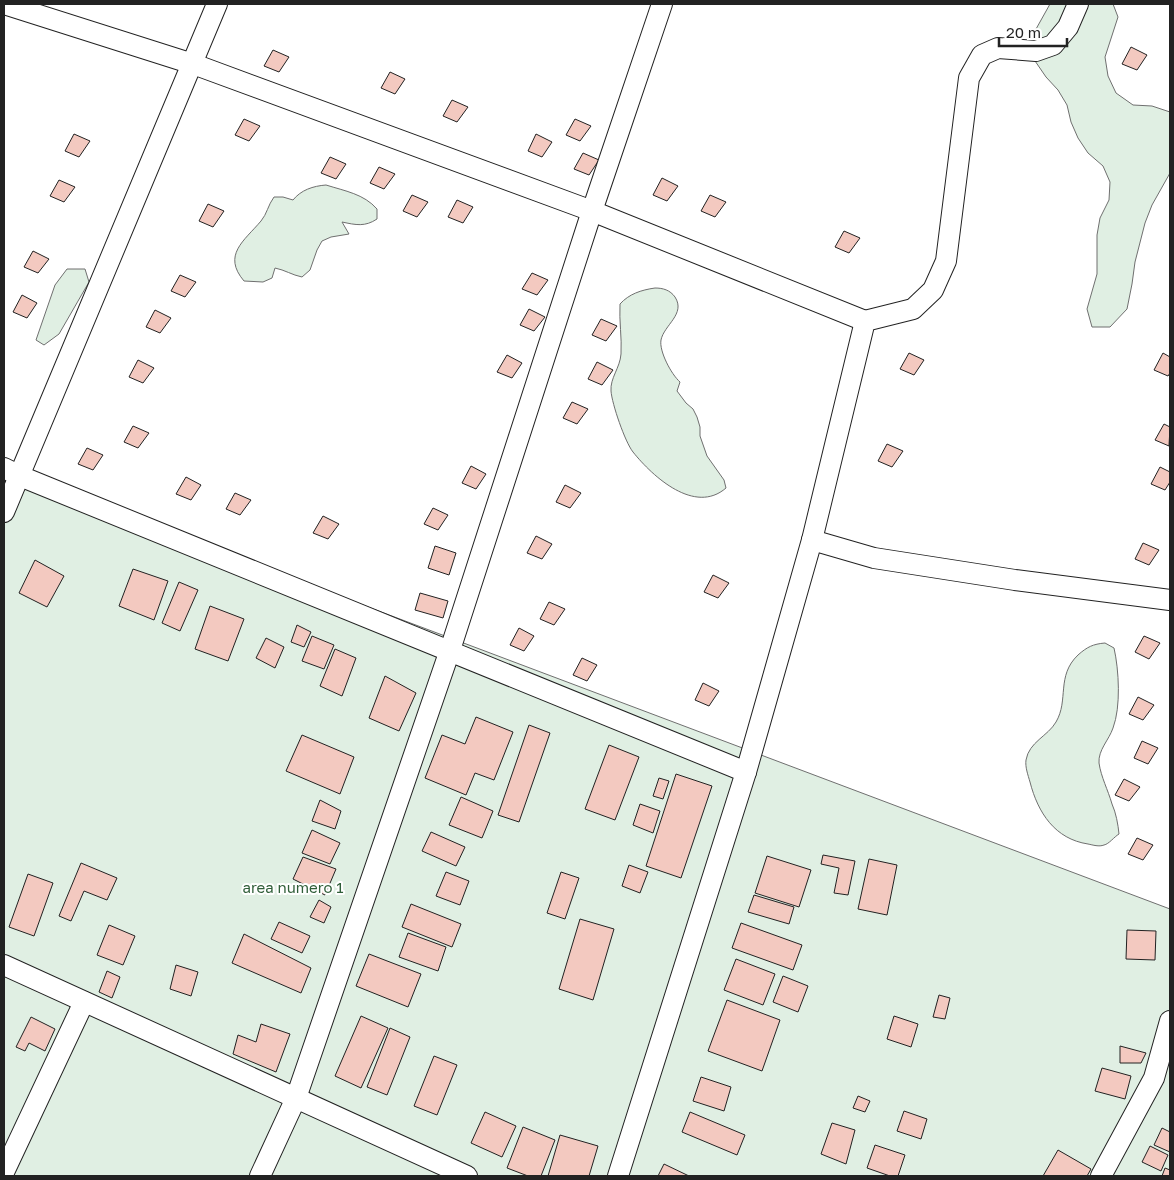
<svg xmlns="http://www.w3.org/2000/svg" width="1174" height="1180" font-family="'Golos Text',sans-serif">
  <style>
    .green { fill: #e0efe3; stroke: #6f6f6f }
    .building { fill: #f3c9c0; stroke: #222 }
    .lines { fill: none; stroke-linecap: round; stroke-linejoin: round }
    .minor-casing { stroke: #222; stroke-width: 22 }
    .minor { stroke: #fff; stroke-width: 20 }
    .labels { text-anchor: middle; stroke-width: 4; stroke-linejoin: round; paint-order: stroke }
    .park-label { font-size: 15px; fill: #2f5e38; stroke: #fff }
  </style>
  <rect width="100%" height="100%" fill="#fff"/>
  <g class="green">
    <path d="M1050 4H1113L1118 17 1105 57 1108 76 1116 93 1133 105 1152 106 1170 112V173L1152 205 1145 223 1135 262 1132 284 1127 309 1110 327H1092L1087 309 1097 274V235L1100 218 1109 200 1110 182 1103 166 1088 153 1078 138 1071 122 1067 105 1058 90 1046 77 1033 58 1031 38Z"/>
    <path d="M326 185C345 191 364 194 377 209V219C365 227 356 225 342 222L349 234 331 237 322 241 317 250 310 270 302 277C292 275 285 270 275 268L272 278 263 282 244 281C222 255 244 241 261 221 267 214 268 205 274 197H283L293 200C301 190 313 186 326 185Z"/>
    <path d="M67 269H85L89 282 59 334 44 345 36 340 55 285Z"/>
    <path d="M655 288C663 288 670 290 675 297 686 314 664 325 661 340 659 351 671 374 680 382L677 391 686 403 693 409 697 417 700 427V436L707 456 724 480 726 488C695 515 653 477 633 452 625 442 612 404 611 391 610 378 620 368 621 354 622 338 619 321 620 304 629 294 641 290 655 288Z"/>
    <path d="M20 476 1170 909V1176H4V512Z"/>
    <path d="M1105 643 1114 648C1119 670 1121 707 1113 728 1109 740 1098 750 1099 763 1101 777 1108 790 1112 804 1116 813 1118 824 1119 834 1114 837 1109 844 1104 845 1099 847 1093 845 1088 844 1055 839 1038 813 1030 782 1028 775 1025 767 1026 760 1029 742 1048 736 1056 722 1069 700 1056 676 1078 655 1087 647 1093 644 1105 643Z"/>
  </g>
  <g class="building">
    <path d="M1131 47 1147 55 1137 70 1122 64Z"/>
    <path d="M273 50 289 57 279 72 264 66Z"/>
    <path d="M390 72 405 79 395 94 381 88Z"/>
    <path d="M452 100 468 107 457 122 443 116Z"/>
    <path d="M244 119 260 126 249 141 235 135Z"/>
    <path d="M575 119 591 126 580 141 566 135Z"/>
    <path d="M74 134 90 141 79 157 65 151Z"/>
    <path d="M536 134 552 142 542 157 528 151Z"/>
    <path d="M583 153 599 160 589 175 574 169Z"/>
    <path d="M330 157 346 164 336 179 321 173Z"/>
    <path d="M379 167 395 174 384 189 370 183Z"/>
    <path d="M662 178 678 186 667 201 653 195Z"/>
    <path d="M59 180 75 187 64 202 50 196Z"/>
    <path d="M412 195 428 202 417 217 403 211Z"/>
    <path d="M710 195 726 202 715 217 701 211Z"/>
    <path d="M457 200 473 207 463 223 448 217Z"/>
    <path d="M208 204 224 211 213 227 199 221Z"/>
    <path d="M844 231 860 238 849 253 835 247Z"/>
    <path d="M33 251 49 259 38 273 24 267Z"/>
    <path d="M532 273 548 280 537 295 522 289Z"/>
    <path d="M180 275 196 282 185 297 171 291Z"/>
    <path d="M22 295 37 303 27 318 13 312Z"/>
    <path d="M529 309 545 317 534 331 520 325Z"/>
    <path d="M155 310 171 318 160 333 146 327Z"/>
    <path d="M601 319 617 326 606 341 592 335Z"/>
    <path d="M909 353 924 360 914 375 900 369Z"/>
    <path d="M1163 353 1170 357V373L1168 376 1154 370Z"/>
    <path d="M507 355 522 363 512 378 497 372Z"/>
    <path d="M138 360 154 368 143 383 129 377Z"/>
    <path d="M597 362 613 370 602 385 588 379Z"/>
    <path d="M572 402 588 409 577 424 563 418Z"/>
    <path d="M1164 424 1170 427 1169 446 1155 440Z"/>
    <path d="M133 426 149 433 138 448 124 442Z"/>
    <path d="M887 444 903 451 892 467 878 461Z"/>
    <path d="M87 448 103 455 93 470 78 464Z"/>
    <path d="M471 466 486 474 476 489 462 483Z"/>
    <path d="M1160 467 1170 472V482L1165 490 1151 484Z"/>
    <path d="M186 477 201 485 191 500 176 494Z"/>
    <path d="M565 485 581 493 570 508 556 502Z"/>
    <path d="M235 493 251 500 240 515 226 509Z"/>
    <path d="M433 508 448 515 438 530 424 524Z"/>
    <path d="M323 516 339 524 328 539 313 533Z"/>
    <path d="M536 536 552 544 542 559 527 553Z"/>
    <path d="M1143 543 1159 550 1149 565 1135 559Z"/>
    <path d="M435 546 456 553 449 575 428 568Z"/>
    <path d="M35 560 64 576 47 607 19 593Z"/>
    <path d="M133 569 168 581 154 620 119 606Z"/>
    <path d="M713 575 729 583 718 598 704 592Z"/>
    <path d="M179 582 198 590 180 631 162 623Z"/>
    <path d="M420 593 448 601 443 618 415 610Z"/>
    <path d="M549 602 565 609 554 625 540 619Z"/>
    <path d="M210 606 244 619 228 661 195 649Z"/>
    <path d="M297 625 311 632 304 647 291 642Z"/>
    <path d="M519 628 534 636 524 651 510 645Z"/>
    <path d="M312 636 334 645 324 669 302 661Z"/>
    <path d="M1144 636 1160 643 1149 659 1135 652Z"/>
    <path d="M266 638 284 647 275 668 256 658Z"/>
    <path d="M335 649 356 658 342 696 320 686Z"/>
    <path d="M582 658 597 665 587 681 573 675Z"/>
    <path d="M385 676 416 693 399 731 369 718Z"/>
    <path d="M703 683 719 691 709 706 695 700Z"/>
    <path d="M1138 697 1154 705 1143 720 1129 714Z"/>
    <path d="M476 717 513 732 494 780 475 773 466 795 425 778 442 735 465 744Z"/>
    <path d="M529 725 550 733 519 822 498 815Z"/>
    <path d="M302 735 354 757 340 794 286 771Z"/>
    <path d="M1142 741 1158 748 1148 764 1134 758Z"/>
    <path d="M609 745 639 757 615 820 585 809Z"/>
    <path d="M676 774 712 786 681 878 646 866Z"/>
    <path d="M659 778 669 781 663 799 653 796Z"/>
    <path d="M1124 779 1140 787 1129 801 1115 795Z"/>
    <path d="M461 797 493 811 482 838 449 825Z"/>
    <path d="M320 800 341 811 335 829 312 821Z"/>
    <path d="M640 804 660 811 653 833 633 825Z"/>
    <path d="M312 830 340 843 330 864 302 853Z"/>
    <path d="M431 832 465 847 456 866 422 851Z"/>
    <path d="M1137 838 1153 845 1143 860 1128 854Z"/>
    <path d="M823 855 855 861 848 895 834 893 839 868 821 864Z"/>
    <path d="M767 856 811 870 799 907 755 893Z"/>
    <path d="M303 857 336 869 325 895 293 879Z"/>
    <path d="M869 859 897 865 887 915 858 909Z"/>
    <path d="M81 863 117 878 107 900 84 891 71 921 59 916Z"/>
    <path d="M629 865 648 872 640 893 622 886Z"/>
    <path d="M446 872 469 881 460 905 436 896Z"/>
    <path d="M561 872 579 878 565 919 547 913Z"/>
    <path d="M28 874 53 883 34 936 9 927Z"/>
    <path d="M754 895 794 907 789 924 748 912Z"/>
    <path d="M319 900 331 907 324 923 310 917Z"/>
    <path d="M411 904 461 924 452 947 402 927Z"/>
    <path d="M580 919 614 929 593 1000 559 989Z"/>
    <path d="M279 922 310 936 302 953 271 939Z"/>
    <path d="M741 923 802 945 793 970 732 948Z"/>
    <path d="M109 925 135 936 123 965 97 955Z"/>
    <path d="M1127 930 1156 931 1155 960 1126 959Z"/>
    <path d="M408 933 446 947 438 971 399 957Z"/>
    <path d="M244 934 311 968 301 993 232 963Z"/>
    <path d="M369 954 421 974 408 1007 356 986Z"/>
    <path d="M736 959 775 974 763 1005 724 990Z"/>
    <path d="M176 965 198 972 191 996 170 989Z"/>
    <path d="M107 971 120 977 112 998 99 992Z"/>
    <path d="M783 976 808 986 798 1012 773 1002Z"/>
    <path d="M939 995 950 998 945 1019 933 1017Z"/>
    <path d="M727 1000 780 1020 762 1071 708 1051Z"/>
    <path d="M361 1016 388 1028 361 1088 335 1076Z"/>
    <path d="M894 1016 918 1024 911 1047 887 1039Z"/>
    <path d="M31 1017 55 1029 45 1051 29 1043 25 1051 16 1047Z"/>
    <path d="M261 1024 290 1034 276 1072 233 1054 238 1035 256 1042Z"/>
    <path d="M390 1028 410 1037 387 1095 367 1087Z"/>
    <path d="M1120 1046 1146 1053 1141 1063H1120Z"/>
    <path d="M434 1056 457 1065 437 1115 414 1106Z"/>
    <path d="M1102 1068 1131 1076 1125 1099 1095 1091Z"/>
    <path d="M701 1077 731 1087 724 1111 693 1101Z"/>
    <path d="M858 1096 870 1101 865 1112 853 1108Z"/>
    <path d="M904 1111 927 1119 921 1139 897 1131Z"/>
    <path d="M485 1112 516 1126 502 1157 471 1143Z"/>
    <path d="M690 1112 745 1135 737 1155 682 1132Z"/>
    <path d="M832 1123 855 1130 846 1164 821 1154Z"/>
    <path d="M523 1127 555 1140 541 1176H528L507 1168Z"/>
    <path d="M1162 1128 1170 1132V1152L1154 1145Z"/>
    <path d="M560 1135 598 1146 589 1176H548Z"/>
    <path d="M875 1145 905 1155 898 1176H890L867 1168Z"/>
    <path d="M1150 1146 1168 1155 1161 1171 1142 1162Z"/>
    <path d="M1058 1150 1091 1169 1087 1176H1043Z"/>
    <path d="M664 1164 689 1176H658Z"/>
    <path d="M1165 1168 1170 1170V1176H1162Z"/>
  </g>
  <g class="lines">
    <defs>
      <g id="minor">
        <path d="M4 4 196 65 592 211 865 321"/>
        <path d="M4 468 20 476 746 772"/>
        <path d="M4 512 217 4"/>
        <path d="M812 540 874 558 1015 580 1170 600"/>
        <path d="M4 965 467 1176"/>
        <path d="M4 1172 84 1002"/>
        <path d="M260 1176 296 1098 450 650 592 211 662 4"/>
        <path d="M618 1176 746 772 812 540 865 321 913 309 933 290 946 261 969 78 982 55 998 48 1036 51 1053 45 1068 27 1078 4"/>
        <path d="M1101 1176 1154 1078 1170 1021"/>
      </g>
    </defs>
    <use href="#minor" class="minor-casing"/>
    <use href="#minor" class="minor"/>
  </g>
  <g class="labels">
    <g class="park-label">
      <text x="293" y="893">area numero 1</text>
    </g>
  </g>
  <rect width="1174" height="1180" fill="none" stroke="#222222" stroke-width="10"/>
  <path d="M999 38v8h68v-8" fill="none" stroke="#222222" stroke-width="2.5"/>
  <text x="1006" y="38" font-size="15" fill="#222222" stroke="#ffffff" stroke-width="4" paint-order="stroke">20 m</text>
</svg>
